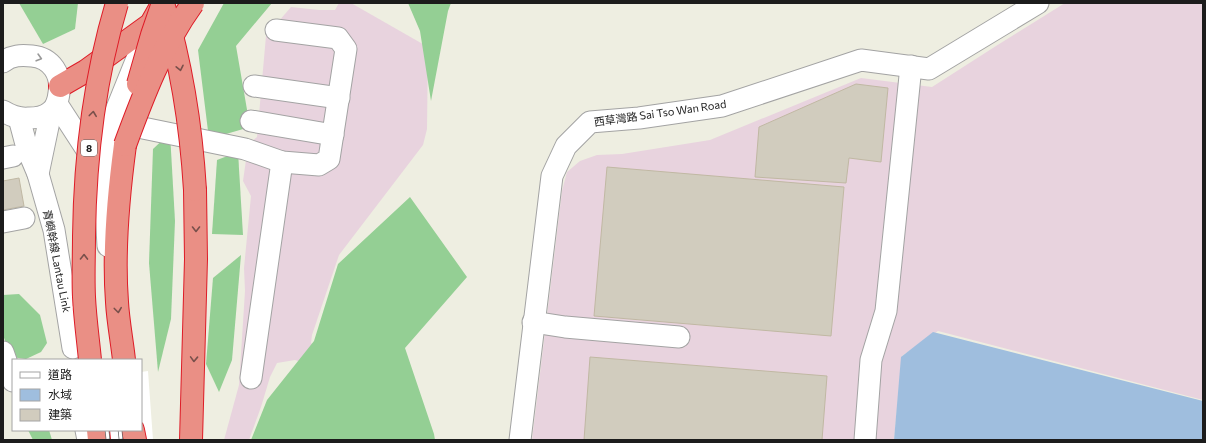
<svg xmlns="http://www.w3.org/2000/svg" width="1206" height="443" font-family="Commissioner,'Noto Sans TC',sans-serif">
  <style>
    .industrial { fill: #e8d3de }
    .forest { fill: #94cf94 }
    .water { fill: #9fbede }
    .pier { fill: #fff }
    .building { fill: #d1ccbe; stroke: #c0b8a3 }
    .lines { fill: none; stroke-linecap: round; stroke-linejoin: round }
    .minor-casing { stroke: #a3a3a3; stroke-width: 23 }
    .highway-casing { stroke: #de1c27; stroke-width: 24 }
    .minor { stroke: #fff; stroke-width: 21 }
    .highway { stroke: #ea8f85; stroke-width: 22 }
    .rail-casing { stroke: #6a6a6a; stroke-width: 4.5 }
    .rail { stroke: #fff; stroke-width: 3; stroke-dasharray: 9; stroke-linecap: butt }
    .highway-bridge-casing { stroke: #de1c27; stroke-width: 24; stroke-linecap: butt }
    .highway-bridge { stroke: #ea8f85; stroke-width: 22 }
    .oneway { stroke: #999 }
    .oneway2 { stroke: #79504b }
    .labels { text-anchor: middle; stroke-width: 4; stroke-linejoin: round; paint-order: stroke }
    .shield { fill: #fff; stroke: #606060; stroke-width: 1 }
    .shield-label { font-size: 10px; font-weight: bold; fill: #1c1c1c }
    .street-label { font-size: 11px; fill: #1c1c1c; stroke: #fff }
  </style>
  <rect width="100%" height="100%" fill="#eeeee1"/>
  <g class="industrial">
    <path d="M339 3H351L428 47 427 129 423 145 339 255 312 335 311 343 329 359 301 362 295 360 277 363 270 377 261 407 249 440H224L239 385 245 291 244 268 251 196 243 181 246 160 242 150 257 137 266 36 291 7 319 10H335Z"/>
    <path d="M1065 3H1203V400L938 331 902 356 894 440H532L562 191 567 172 580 161 597 155 622 154 710 140 861 78 932 87 996 46Z"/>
  </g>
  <g class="forest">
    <path d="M19 3H78L75 29 43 44Z"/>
    <path d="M224 3H272L236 46 250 127 209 139 198 50Z"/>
    <path d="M408 3H451L448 11 431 101 420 31Z"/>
    <path d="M170 133 175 221 171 319 158 372 149 263 153 149Z"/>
    <path d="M238 152 243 235 212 234 217 160Z"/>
    <path d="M410 197 467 277 405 348 434 434 435 440H251L267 400 314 341 338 264Z"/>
    <path d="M241 255 232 360 219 392 206 364 213 278Z"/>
    <path d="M19 294 40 315 47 343 41 352 26 359 11 357 3 335V295Z"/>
    <path d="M28 430H49L52 440H33Z"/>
  </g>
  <path class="water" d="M933 332 1203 401V440H894L901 357Z"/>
  <path class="pier" d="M148 371 153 440H79L77 430H141V372Z"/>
  <g class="building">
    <path d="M856 84 888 88 881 162 849 158 846 183 755 177 759 127Z"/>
    <path d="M607 167 844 187 831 336 594 316Z"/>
    <path d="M19 178 24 206 3 210V181Z"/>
    <path d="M590 357 827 376 822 440H584Z"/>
  </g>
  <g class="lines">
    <defs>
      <g id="minor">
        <path d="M3 62C12 55 21 55 32 56 52 58 62 75 59 93 58 101 56 108 50 112 44 117 37 118 29 118 19 119 11 116 3 111"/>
        <path d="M254 86 339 98"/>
        <path d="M57 104 94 161"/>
        <path d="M19 118 27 148 38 174 54 230 73 348"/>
        <path d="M113 118 138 127 245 149 282 162 319 165 329 159 346 49 338 38 276 30"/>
        <path d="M251 121 333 135"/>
        <path d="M3 158 13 156"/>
        <path d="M38 174 51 112"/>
        <path d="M3 222 24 218"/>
        <path d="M108 246 104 177 113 118 138 56"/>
        <path d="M533 322 565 327 679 337"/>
        <path d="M3 352 13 381"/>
        <path d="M251 378 282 162"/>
        <path d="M86 430 88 440"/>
        <path d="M520 440 552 176 566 146 590 122 639 118 722 106 861 60 929 69 1038 3"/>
        <path d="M865 440 871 360 886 311 911 66"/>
      </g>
      <g id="highway">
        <path d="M60 86 86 71 151 24 160 8"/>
        <path d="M124 360C122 341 118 321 117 302 113 250 118 197 125 145"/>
        <path d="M98 430 99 440"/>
        <path d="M133 430 135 440"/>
        <path d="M191 440 196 259 195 190"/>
      </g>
    </defs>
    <use href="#minor" class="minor-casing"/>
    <use href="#highway" class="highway-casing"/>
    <use href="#minor" class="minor"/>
    <use href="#highway" class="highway"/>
    <defs>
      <g id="rail">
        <path d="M107 430 108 440"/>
        <path d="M120 430 121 440"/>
      </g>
    </defs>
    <use href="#rail" class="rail-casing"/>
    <use href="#rail" class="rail"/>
    <defs>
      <g id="highway-bridge">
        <path d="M163 3C182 66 191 124 195 190"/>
        <path d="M138 84 152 35 163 3"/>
        <path d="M125 145C143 96 162 46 193 3"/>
        <path d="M90 360C88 339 85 318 84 297 83 277 84 256 84 236 85 156 94 80 117 3"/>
      </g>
    </defs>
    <use href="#highway-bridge" class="highway-bridge-casing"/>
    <use href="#highway-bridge" class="highway-bridge"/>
  </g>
  <defs><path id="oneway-chevron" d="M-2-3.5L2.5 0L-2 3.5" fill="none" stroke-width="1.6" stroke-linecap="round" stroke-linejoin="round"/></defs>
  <use class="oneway" href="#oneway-chevron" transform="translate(39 58) rotate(16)"/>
  <g class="oneway2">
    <use href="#oneway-chevron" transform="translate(180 68) rotate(78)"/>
    <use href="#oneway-chevron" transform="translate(93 114) rotate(-83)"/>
    <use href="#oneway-chevron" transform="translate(196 229) rotate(90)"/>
    <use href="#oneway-chevron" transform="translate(84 257) rotate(-89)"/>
    <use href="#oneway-chevron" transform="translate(118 310) rotate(83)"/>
    <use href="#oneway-chevron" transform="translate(194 359) rotate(92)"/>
  </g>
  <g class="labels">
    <rect class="shield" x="81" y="140" width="16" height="16" rx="3"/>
    <g class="shield-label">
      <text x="89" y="152">8</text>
    </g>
    <g class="street-label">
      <text transform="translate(660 113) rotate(-8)" y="4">西草灣路 Sai Tso Wan Road</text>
      <text transform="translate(57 261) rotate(79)" y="4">青嶼幹線 Lantau Link</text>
    </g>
  </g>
  <rect width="1206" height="443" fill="none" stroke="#1c1c1c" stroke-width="8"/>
  <rect x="12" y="359" width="130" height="72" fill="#ffffff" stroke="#a4a4a4"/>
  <rect x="20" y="372" width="20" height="6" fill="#ffffff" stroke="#a4a4a4"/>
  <text x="48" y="379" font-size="12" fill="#1c1c1c">道路</text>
  <rect x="20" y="389" width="20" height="12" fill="#9fbede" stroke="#a4a4a4"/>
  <text x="48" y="399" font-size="12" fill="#1c1c1c">水域</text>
  <rect x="20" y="409" width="20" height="12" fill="#d1ccbe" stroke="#a4a4a4"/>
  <text x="48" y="419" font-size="12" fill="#1c1c1c">建築</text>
</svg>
